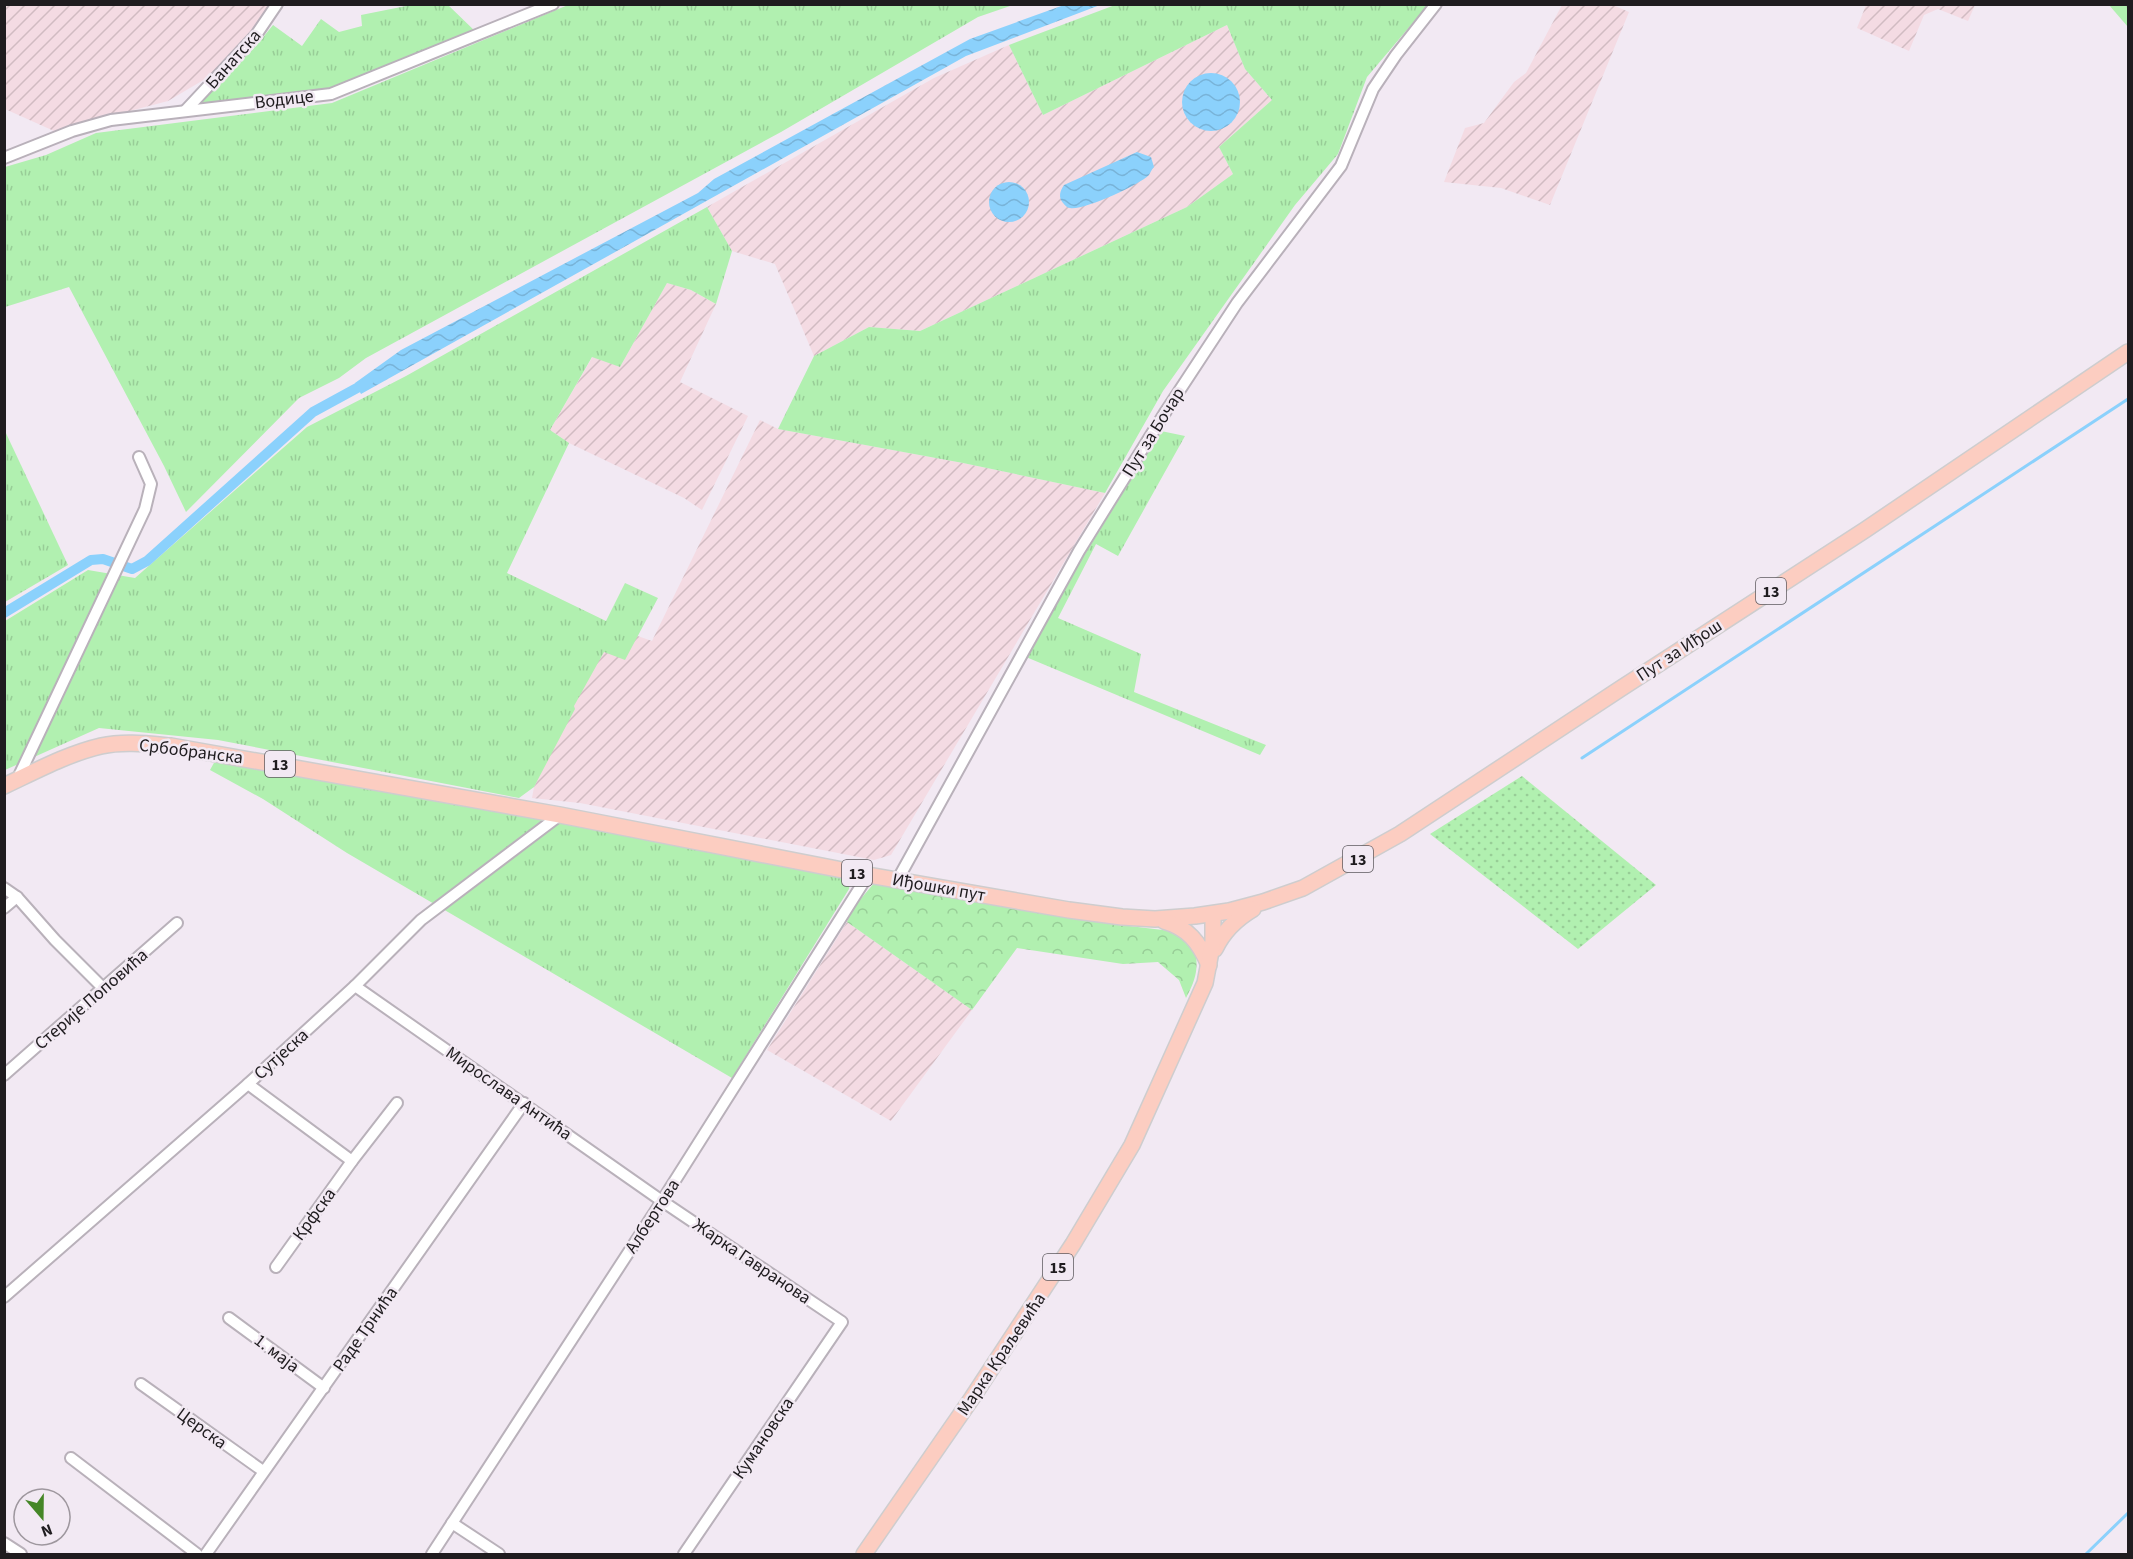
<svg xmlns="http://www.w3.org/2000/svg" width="2133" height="1559" font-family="'Source Sans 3',sans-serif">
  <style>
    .industrial { fill: url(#industrial-furrows) }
    .grass { fill: url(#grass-tufts) }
    .forest { fill: url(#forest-crowns) }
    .garden { fill: url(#garden-dots) }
    .water { fill: url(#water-waves) }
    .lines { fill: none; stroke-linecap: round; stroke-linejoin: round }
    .stream { stroke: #8bd1fc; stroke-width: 3 }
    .canal { stroke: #8bd1fc; stroke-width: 10 }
    .minor-casing { stroke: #b9b1ba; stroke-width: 14 }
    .primary-casing { stroke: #cecdce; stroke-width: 18 }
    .minor { stroke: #fff; stroke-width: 10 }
    .primary { stroke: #fccdc1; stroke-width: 15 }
    .labels { text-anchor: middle; stroke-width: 5; stroke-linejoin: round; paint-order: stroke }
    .shield { fill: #f2e9f3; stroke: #5e5a5f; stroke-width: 1.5 }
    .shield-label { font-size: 16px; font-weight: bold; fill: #1f1c1f }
    .street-label { font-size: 18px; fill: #1f1c1f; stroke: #f2e9f3 }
  </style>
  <defs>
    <pattern id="industrial-furrows" width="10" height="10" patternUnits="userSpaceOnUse" patternTransform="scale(1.5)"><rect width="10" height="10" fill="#f4dbe3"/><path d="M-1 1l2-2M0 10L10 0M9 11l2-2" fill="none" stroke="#d1bbc2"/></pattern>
    <pattern id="grass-tufts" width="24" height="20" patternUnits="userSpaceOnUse" patternTransform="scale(1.5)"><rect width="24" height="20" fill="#b1f0b0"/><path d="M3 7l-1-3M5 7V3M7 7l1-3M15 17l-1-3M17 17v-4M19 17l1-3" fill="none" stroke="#98cd97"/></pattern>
    <pattern id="forest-crowns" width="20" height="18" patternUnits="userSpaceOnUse" patternTransform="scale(1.5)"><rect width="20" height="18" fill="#b1f0b0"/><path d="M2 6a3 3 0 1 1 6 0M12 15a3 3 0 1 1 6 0" fill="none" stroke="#98cd97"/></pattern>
    <pattern id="garden-dots" width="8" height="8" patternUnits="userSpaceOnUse" patternTransform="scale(1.5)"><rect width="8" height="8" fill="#b1f0b0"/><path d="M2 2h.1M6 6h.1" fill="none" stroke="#98cd97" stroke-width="1.8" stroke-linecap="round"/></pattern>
    <pattern id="water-waves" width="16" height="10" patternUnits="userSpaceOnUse" patternTransform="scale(1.5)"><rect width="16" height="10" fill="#8bd1fc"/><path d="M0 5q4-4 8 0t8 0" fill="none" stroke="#78b3d8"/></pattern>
  </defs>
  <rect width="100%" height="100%" fill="#f2e9f3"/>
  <g class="industrial">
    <path d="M5 5H271L263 20 217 72 168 101 54 131 5 109Z"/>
    <path d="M1562 5H1613L1629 12 1550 205 1501 188 1444 182 1465 128 1484 123 1514 82 1526 73Z"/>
    <path d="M1866 5V4L1975 5 1968 21 1938 9 1924 15 1909 51 1857 28Z"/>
    <path d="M1227 25 1245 69 1272 100 1219 147 1233 174 1187 207 920 331 869 327 814 356 775 264 732 251 707 207 934 78 1009 45 1043 115Z"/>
    <path d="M667 283 691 290 716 304 680 382 748 416 702 510 684 498 569 443 550 430 593 356 620 367Z"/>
    <path d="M760 420 778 429 963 463 1105 493 891 855 874 860 580 803 532 798 534 787 612 627 652 641Z"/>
    <path d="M847 922 972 1010 891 1121 767 1050Z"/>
  </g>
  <g class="grass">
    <path d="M447 4 477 33 331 90 198 104 256 46 273 25 302 46 321 19 339 32 362 26 361 15 411 5Z"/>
    <path d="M568 5H1013L978 17 781 132 366 358 339 378 299 398 186 512 164 466 69 287 5 307V167L46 155 96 133 332 103Z"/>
    <path d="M1115 5H1428L1367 77 1338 154 1295 205 1163 391 1105 493 963 463 778 429 814 356 869 327 920 331 1187 207 1233 174 1219 147 1272 100 1245 69 1227 25 1043 115 1009 45Z"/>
    <path d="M2109 5H2128V27Z"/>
    <path d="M707 207 732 251 716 304 691 290 667 283 620 367 592 357 550 430 569 443 507 573 606 621 625 583 658 598 625 660 604 652 574 706 575 709 534 787 519 798 218 740 99 728 5 770V621L88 570 135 578 307 427 406 376Z"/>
    <path d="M4 429 68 565 5 602H4Z"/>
    <path d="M1161 431 1185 436 1118 556 1096 544 1058 618 1141 654 1134 692 1266 745 1260 755 1026 657 1072 575Z"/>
    <path d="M224 758 843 874 850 880 849 889 732 1078 347 853 263 799 210 770 215 761Z"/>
  </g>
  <path class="forest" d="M875 882 1121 925 1171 931 1194 944C1199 967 1197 977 1186 998L1179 980 1158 962 1123 964 1017 948 972 1010 847 922 853 908Z"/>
  <path class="garden" d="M1522 776 1656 885 1578 949 1430 834Z"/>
  <g class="water">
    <path d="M1064 5H1100L966 56 361 394 355 383 401 350 698 193 714 179 970 39Z"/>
    <circle cx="1211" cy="102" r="29"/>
    <path d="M1137 152 1151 157 1154 167C1152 169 1150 173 1149 175 1139 185 1083 211 1070 208 1067 208 1065 205 1063 203 1058 197 1060 191 1064 185Z"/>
    <circle cx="1009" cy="202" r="20"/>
  </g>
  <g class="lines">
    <g class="stream">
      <path d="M1582 758 2128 399"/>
      <path d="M2086 1554 2128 1513"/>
    </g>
    <path class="canal" d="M4 613 91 560 103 559 132 569 147 561 313 412 368 382"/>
    <defs>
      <g id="minor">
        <path d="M185 111 256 35 277 4"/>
        <path d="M4 158 72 131 111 120 331 94 553 4"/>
        <path d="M17 780 145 509 151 484 139 457"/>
        <path d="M898 879 1079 551 1166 411 1237 303 1341 166 1373 89 1396 55 1436 4"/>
        <path d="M4 888 17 897 55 940 102 987"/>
        <path d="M4 908 17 897"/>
        <path d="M355 986 662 1201 842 1322 684 1554"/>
        <path d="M4 1075 177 923"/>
        <path d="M248 1084 352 1161 276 1267"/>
        <path d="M352 1161 397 1103"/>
        <path d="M4 1297 248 1084 355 986 421 920 560 815"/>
        <path d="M229 1318 324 1388"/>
        <path d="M141 1384 263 1471"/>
        <path d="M71 1458 197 1554"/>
        <path d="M452 1523 499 1554"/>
        <path d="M4 1543 21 1554"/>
        <path d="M206 1554 524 1103"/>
        <path d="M432 1554 662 1201 868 875"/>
      </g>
      <g id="primary">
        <path d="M4 786C36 771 67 754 101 746 124 741 148 744 171 746L560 815 868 875 1069 910 1122 917 1155 919 1195 916 1229 911 1263 902 1303 888 1400 834 1620 689 1865 530 2128 352"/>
        <path d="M1164 921C1188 928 1199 942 1209 965"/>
        <path d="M1215 949C1223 932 1236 919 1253 909"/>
        <path d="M864 1554 972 1398 1073 1244 1132 1145 1205 983 1213 941V914"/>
      </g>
    </defs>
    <use href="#minor" class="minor-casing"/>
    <use href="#primary" class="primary-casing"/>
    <use href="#minor" class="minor"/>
    <use href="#primary" class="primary"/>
  </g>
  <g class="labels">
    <g class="shield">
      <rect x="1756" y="578" width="30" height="26" rx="4.5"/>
      <rect x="265" y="751" width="30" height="26" rx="4.5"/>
      <rect x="1343" y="846" width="30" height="26" rx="4.5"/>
      <rect x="842" y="860" width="30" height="26" rx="4.5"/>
      <rect x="1043" y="1254" width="30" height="26" rx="4.5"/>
    </g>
    <g class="shield-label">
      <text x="1771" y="597">13</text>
      <text x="280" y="770">13</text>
      <text x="1358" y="865">13</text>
      <text x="857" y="879">13</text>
      <text x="1058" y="1273">15</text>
    </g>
    <g class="street-label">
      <text transform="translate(233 59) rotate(-48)" y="6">Банатска</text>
      <text transform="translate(284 99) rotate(-7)" y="6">Водице</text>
      <text transform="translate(1153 432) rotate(-58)" y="6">Пут за Бочар</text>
      <text transform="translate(1679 650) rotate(-33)" y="6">Пут за Иђош</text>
      <text transform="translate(191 751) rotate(7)" y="6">Србобранска</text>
      <text transform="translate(939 887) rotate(10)" y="6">Иђошки пут</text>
      <text transform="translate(91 999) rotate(-41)" y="6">Стерије Поповића</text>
      <text transform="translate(281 1054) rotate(-42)" y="6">Сутјеска</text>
      <text transform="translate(509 1093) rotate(35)" y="6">Мирослава Антића</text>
      <text transform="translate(314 1214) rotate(-54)" y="6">Крфска</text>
      <text transform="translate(652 1216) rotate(-57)" y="6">Албертова</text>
      <text transform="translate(752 1261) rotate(34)" y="6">Жарка Гавранова</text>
      <text transform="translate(365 1329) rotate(-55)" y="6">Раде Трнића</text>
      <text transform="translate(277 1353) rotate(37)" y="6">1. маја</text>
      <text transform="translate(1001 1354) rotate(-56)" y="6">Марка Краљевића</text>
      <text transform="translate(202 1428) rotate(36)" y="6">Церска</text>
      <text transform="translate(763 1438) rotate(-56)" y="6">Кумановска</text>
    </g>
  </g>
  <rect width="2133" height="1559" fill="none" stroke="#1f1c1f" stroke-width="12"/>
  <g transform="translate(42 1517) rotate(160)"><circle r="28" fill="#f2e9f3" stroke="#9e979e" stroke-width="1.5"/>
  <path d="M0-4.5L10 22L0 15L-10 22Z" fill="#458627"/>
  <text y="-9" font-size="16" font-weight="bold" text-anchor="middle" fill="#1f1c1f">N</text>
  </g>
</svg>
